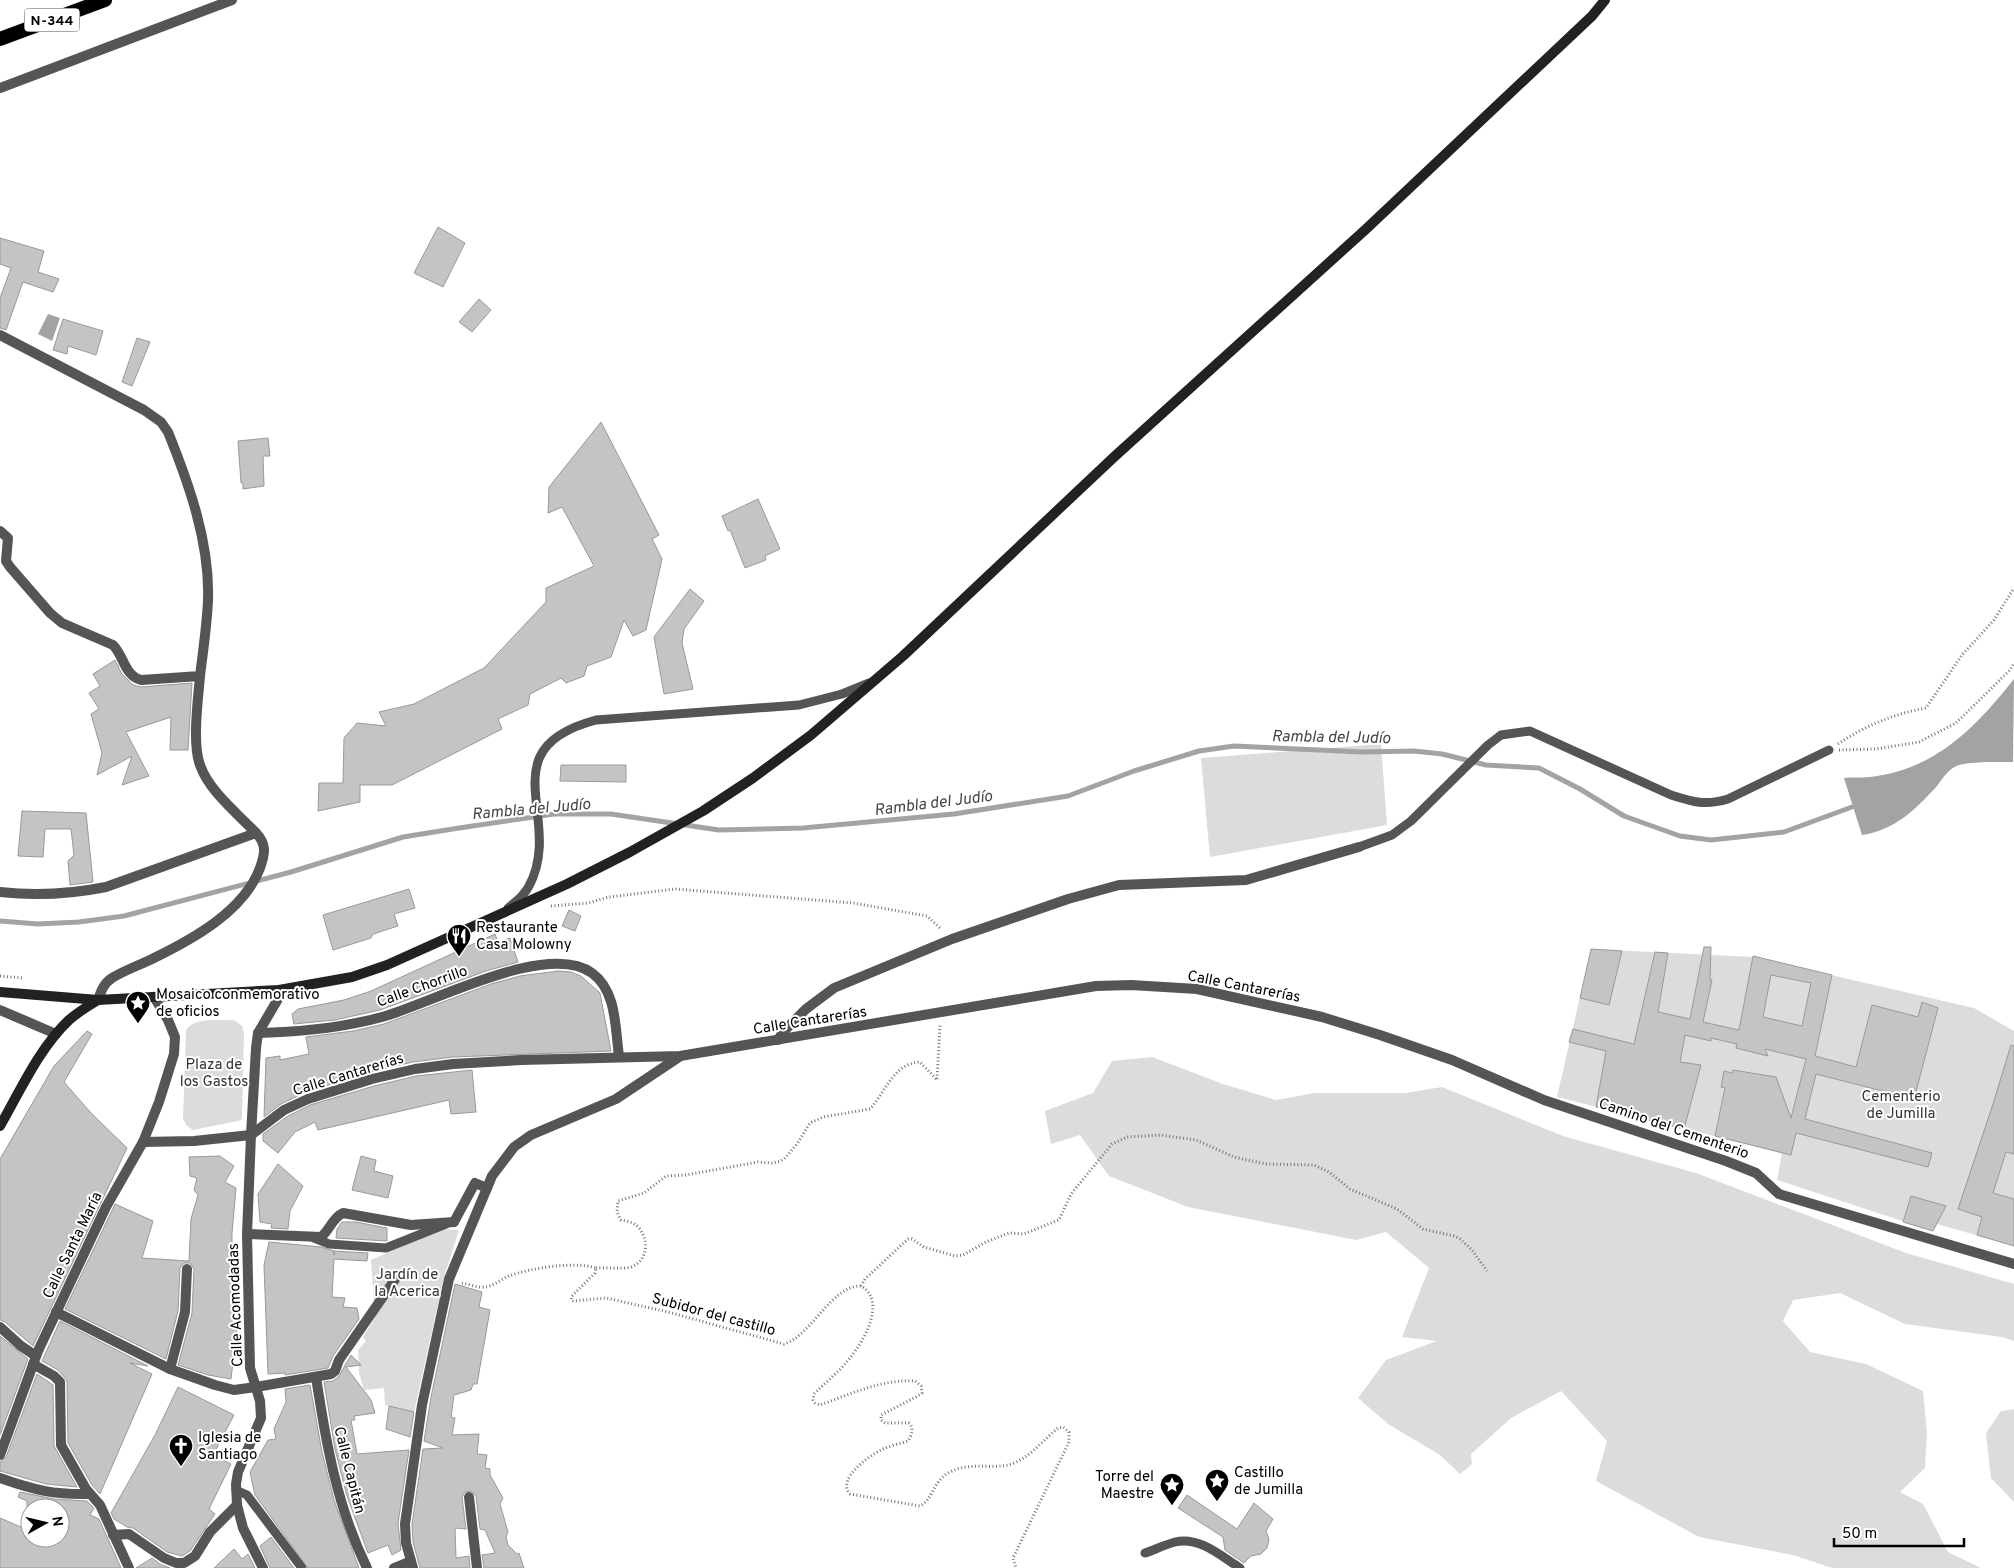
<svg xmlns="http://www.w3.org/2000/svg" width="2014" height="1568" font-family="Overpass,sans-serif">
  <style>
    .green { fill: #dcdcdc }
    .water { fill: #a3a3a3 }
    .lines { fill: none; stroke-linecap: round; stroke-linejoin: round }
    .stream { stroke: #a3a3a3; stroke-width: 5 }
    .building { fill: #c4c4c4; stroke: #999; fill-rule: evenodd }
    .trunk-casing { stroke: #dbdbdb; stroke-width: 15 }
    .path { stroke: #777; stroke-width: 3; stroke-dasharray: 1 2.5; stroke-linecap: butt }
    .service { stroke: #555; stroke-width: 9 }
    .pedestrian { stroke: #555; stroke-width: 10 }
    .minor { stroke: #555; stroke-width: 10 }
    .secondary { stroke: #222; stroke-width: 10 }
    .trunk { stroke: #000; stroke-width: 14 }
    .labels { text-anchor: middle; stroke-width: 4; stroke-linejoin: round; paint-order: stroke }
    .shield { fill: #fff; stroke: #4c4c4c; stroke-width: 1 }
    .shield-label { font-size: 14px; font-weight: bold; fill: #000 }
    .poi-label { font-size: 15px; fill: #000; stroke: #fff; text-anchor: start }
    .street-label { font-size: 15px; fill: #000; stroke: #fff }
    .park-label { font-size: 15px; fill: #333; stroke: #fff }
    .water-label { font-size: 16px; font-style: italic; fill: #444; stroke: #fff }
  </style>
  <rect width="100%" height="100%" fill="#fff"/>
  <g class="green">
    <path d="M1381 744 1387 825 1210 857 1201 758Z"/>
    <path d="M1591 949 1753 957 1974 1008 2014 1031V1246L1937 1224 1933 1231 1777 1180 1782 1153 1557 1097Z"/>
    <path d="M234 1020 242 1026 244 1033 242 1117 241 1120 238 1121 193 1130 187 1126 183 1119 186 1030C195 1016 220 1021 234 1020Z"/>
    <path d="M1152 1057 1223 1084 1276 1100 1315 1093H1405L1442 1087 1563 1136 1696 1173 1906 1253 2014 1284V1341L2002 1337 1905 1324 1840 1293 1793 1300 1783 1321 1810 1352 1866 1364 1923 1391 1927 1433 1925 1468 1900 1492 1923 1504 1948 1552 1981 1568H1832L1793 1555 1699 1537 1596 1481 1607 1441 1561 1391 1511 1418 1471 1454 1472 1464 1460 1474 1440 1455 1388 1424 1358 1398 1386 1360 1437 1341 1402 1337 1429 1268 1386 1232 1356 1240 1188 1207 1109 1176 1080 1135 1051 1144 1045 1111 1093 1093 1112 1061Z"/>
    <path d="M441 1229 459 1230 444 1277 414 1412 385 1405 384 1388 364 1390 359 1373 358 1350 366 1341 363 1337 375 1318 371 1260Z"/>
    <path d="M2014 1409V1502L1991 1478 1986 1433 2001 1411Z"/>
  </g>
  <g class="water">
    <path d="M48 314 60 318 52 341 38 334Z"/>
    <path d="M2014 679 2013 762C1995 762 1976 761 1959 765 1950 767 1942 779 1937 786 1915 810 1895 830 1862 835L1844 778C1853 777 1861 778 1870 777 1935 770 1976 727 2014 679Z"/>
  </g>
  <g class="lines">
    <path class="stream" d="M0 921 38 924 79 922 124 916 291 872 403 837 459 828 554 814H611L719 830 803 828 954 814 1068 796 1134 771 1199 751 1234 746 1363 752 1414 751 1442 754 1486 765 1539 768 1580 789 1624 816 1680 836 1711 840 1784 832 1852 807"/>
  </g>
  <g class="building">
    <path d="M438 227 465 243 443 287 414 273Z"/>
    <path d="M0 238 44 251 38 272 59 279 53 292 23 282 6 330 0 328V298L11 268 0 264Z"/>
    <path d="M479 299 491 310 472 332 459 322Z"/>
    <path d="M63 319 103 331 96 355 68 346 67 354 53 350Z"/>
    <path d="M137 338 150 342 132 386 122 382Z"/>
    <path d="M601 422 659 535 652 539 662 559 646 630 633 636 624 620 611 657 587 666 584 676 566 683 561 678 530 694 528 705 498 719 502 729 392 785H360V802L318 811 319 783H343L344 738 357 723 386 726 379 712 414 704 484 668 546 602V588L594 566 562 507 548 513 549 487Z"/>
    <path d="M268 438 270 456H263L264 486 243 489V483H241L238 441Z"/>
    <path d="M758 499 780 549 765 556 766 560 745 568 730 530 728 531 722 516Z"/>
    <path d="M690 589 704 601 684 629 682 643 693 689 664 694 654 637Z"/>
    <path d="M115 660 122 674 133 685 141 687 192 683 188 750H170L171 717 126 732 149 776 122 785 132 756 97 775 102 753 91 714 99 709 89 693 100 686 93 674Z"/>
    <path d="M561 765H626V782L560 781Z"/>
    <path d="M22 811 86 813 93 882 70 885 68 861 74 855 71 829H45L43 857 18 856Z"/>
    <path d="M409 889 415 908 394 914 398 926 373 934 371 938 333 950 323 915Z"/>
    <path d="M569 910 581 916 575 931 562 926Z"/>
    <path d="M495 934 498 942 510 938 518 962 486 971 380 1010 335 1020 294 1024 292 1014 298 1009 344 1000 371 991Z"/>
    <path d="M1704 947H1711L1710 980H1712L1703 1022 1739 1030 1753 956 1832 975 1815 1056 1856 1067 1872 1005 1918 1017 1922 1002 1938 1008 1914 1099 1816 1074 1805 1119 1932 1153 1928 1167 1796 1133 1791 1155 1715 1136 1725 1088 1721 1087 1724 1071 1732 1073 1733 1070 1776 1077 1791 1118 1806 1059 1765 1049 1768 1056 1736 1048 1737 1044 1711 1038V1041L1685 1035 1680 1062 1701 1065 1684 1129 1596 1107 1606 1051 1569 1042 1573 1029 1634 1044 1655 952 1668 953 1658 1012 1690 1019ZM1771 975 1811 983 1802 1026 1763 1017Z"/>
    <path d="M1591 949 1622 951 1609 1005 1580 998Z"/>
    <path d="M558 971 571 972 581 976 600 993 611 1051 453 1057 413 1062 370 1072 306 1092 281 1104 264 1117 266 1058 280 1056V1060L309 1054 306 1037 353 1031 384 1024 491 984 520 976Z"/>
    <path d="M87 1031 92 1034 64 1082 91 1113 127 1148 33 1346 5 1322 0 1320V1159L54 1066Z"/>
    <path d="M2011 1045 2014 1046V1154L2006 1152 1993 1193 2014 1199V1246L1977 1235 1982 1217 1958 1209 1993 1104Z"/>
    <path d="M472 1070 476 1112 451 1114 449 1100 318 1130 315 1122 295 1132 278 1153 263 1141V1134L288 1116 310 1105 374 1086 416 1076Z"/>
    <path d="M220 1156 234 1166 225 1182 236 1188 232 1233V1269L237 1328 231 1379 208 1375 178 1365 192 1313 194 1269 190 1263H184L180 1268 178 1311 166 1359 65 1309 115 1204 153 1221 142 1258 189 1261 191 1219 198 1195 194 1190 197 1178 190 1176 189 1157Z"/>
    <path d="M361 1156 376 1160 374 1171 393 1176 388 1198 352 1190Z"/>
    <path d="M278 1164 303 1186 290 1211 288 1229 271 1228 272 1224 260 1222 258 1194Z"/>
    <path d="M1911 1196 1946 1206 1933 1231 1903 1222Z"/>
    <path d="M342 1222H356L387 1228V1241L336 1238 337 1229Z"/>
    <path d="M269 1242 321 1247 334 1251V1255V1251L368 1253 367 1261 334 1259 332 1297 345 1298 343 1307 357 1308 359 1319 333 1356 328 1368 285 1375V1373L268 1374 264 1265Z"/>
    <path d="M455 1284 482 1292 479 1307 490 1310 477 1384H473L471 1390 454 1395 451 1417 455 1418 452 1435 479 1434 477 1454 487 1455 485 1468 490 1469V1475L503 1498 500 1504 508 1532 506 1537 508 1545 517 1554 519 1553 524 1568H484L482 1555 495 1553 485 1530 480 1529 476 1496 471 1491 465 1492 462 1497 466 1529 455 1528 456 1558 469 1556 470 1568H420L413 1542 412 1524 423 1449 443 1448 424 1441 431 1397Z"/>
    <path d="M60 1321 148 1366 130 1363 152 1374 100 1494 92 1485 68 1443 67 1382 65 1378 58 1370 42 1361Z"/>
    <path d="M0 1336 28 1359 0 1435Z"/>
    <path d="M351 1355 361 1365 346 1367 371 1400 375 1413 354 1416 355 1420H351L357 1454 409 1450 398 1523 401 1550 392 1555 388 1545 368 1553 347 1496 335 1449 324 1382 333 1381 339 1376Z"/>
    <path d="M37 1374 53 1385 54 1446 77 1487 46 1484 0 1471V1462L6 1457Z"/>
    <path d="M310 1385 322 1452 334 1500 359 1568H308L255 1495 250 1472 268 1440 276 1439 274 1429 286 1402 285 1389Z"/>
    <path d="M178 1387 234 1415 213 1455 231 1464 209 1509 215 1514 190 1551 182 1556 167 1552 133 1528 127 1527 114 1519 111 1513 155 1435Z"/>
    <path d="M389 1406 414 1412 410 1437 386 1429Z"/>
    <path d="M20 1492 54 1499 87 1501 94 1508 90 1515 99 1519 121 1568H0V1518L30 1531V1538H60V1508H27V1501L18 1497Z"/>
    <path d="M1187 1495 1237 1529 1254 1503 1273 1519 1266 1531 1269 1539 1267 1548 1261 1554 1251 1556 1244 1563 1225 1550 1223 1537 1178 1508Z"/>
    <path d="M271 1537 294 1568H270L260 1546Z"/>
    <path d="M234 1549 242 1559 248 1554 255 1568H214Z"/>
    <path d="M152 1558 160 1564 170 1568H136Z"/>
  </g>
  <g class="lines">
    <defs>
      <path id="trunk" d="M0 39 105 0"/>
    </defs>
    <use href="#trunk" class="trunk-casing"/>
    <g class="path">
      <path d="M1838 744C1865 726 1893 714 1926 708L1962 655 1994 620 2014 588"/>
      <path d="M1839 750 1876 749 1919 742 1956 723 2010 670 2014 663"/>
      <path d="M551 906 588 903 609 897 675 889 853 903 927 916 941 929"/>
      <path d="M0 976 22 978"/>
      <path d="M596 1268C607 1267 621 1270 631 1267 650 1260 649 1236 636 1225 632 1222 626 1221 621 1220L617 1212 618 1201 644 1193 666 1176 686 1175 758 1162 773 1163 781 1161 786 1157 797 1144 810 1123 823 1117 870 1109C887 1090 893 1064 920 1062L937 1080 940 1025"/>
      <path d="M462 1283C469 1284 477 1288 484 1287 493 1287 501 1279 509 1276 531 1268 574 1261 596 1268L595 1273 571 1297 572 1301 606 1298 668 1312 784 1344C810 1337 832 1285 861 1286 887 1301 864 1341 850 1358 840 1371 826 1382 814 1394L813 1400 815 1403 820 1405C851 1394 882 1379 915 1381L921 1386 922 1393 916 1397 881 1415V1420L885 1423H909C914 1428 912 1435 908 1441 899 1444 889 1446 881 1450 869 1456 836 1479 850 1494L920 1506C934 1499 932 1481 950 1472 969 1462 988 1469 1008 1465 1028 1460 1042 1441 1058 1428L1063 1427 1069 1432V1442L1013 1558 1016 1568"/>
      <path d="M861 1286 865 1279 908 1239H912L924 1247 955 1256 963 1255 986 1242 1009 1233 1024 1234 1056 1221 1059 1220 1071 1194 1112 1144 1127 1137 1161 1135 1196 1140 1234 1157 1266 1164 1314 1165 1329 1172 1350 1189 1397 1209 1423 1229 1454 1236 1460 1239 1472 1250 1487 1271"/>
    </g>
    <g class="service">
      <path d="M1359 847 1392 835 1411 821 1488 745 1501 735 1530 731 1671 795C1693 802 1705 806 1728 799L1829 750"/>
      <path d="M508 908C516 902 525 894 529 886 565 819 487 749 596 720L799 705 842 694 869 683"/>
      <path d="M314 1238 329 1244 386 1248 446 1224"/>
      <path d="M236 1490 247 1495 302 1568"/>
      <path d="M1145 1553C1154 1550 1164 1545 1175 1542 1199 1536 1221 1556 1240 1568"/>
    </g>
    <g class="pedestrian">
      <path d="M454 1222 475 1183 487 1188"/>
      <path d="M0 1327 21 1346 36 1356"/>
      <path d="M170 1369 185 1312 187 1269"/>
      <path d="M316 1377C326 1443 337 1507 367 1568"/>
      <path d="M256 1387 331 1374 335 1371 339 1360 396 1278"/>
      <path d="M0 1478C34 1490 54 1495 90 1494"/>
      <path d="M113 1535 129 1534 164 1558 176 1563H184L195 1556 210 1532 237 1505"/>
      <path d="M394 1568 411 1561"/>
    </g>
    <g class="minor">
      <path d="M0 88 232 0"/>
      <path d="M0 335 144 410 161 422 168 432C189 484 210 543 208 600 207 625 203 651 200 676L141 680C124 675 124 656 113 645L62 623 50 613 10 567 6 561 8 538 0 531"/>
      <path d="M200 676C198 700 192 743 200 765 209 791 237 813 256 833"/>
      <path d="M0 892C35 896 71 894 106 887L256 833C267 844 265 854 260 868 244 911 193 939 154 958 140 965 125 970 112 978 104 983 101 991 98 1000"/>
      <path d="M0 1010 56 1034"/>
      <path d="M258 1033C300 1032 342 1028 382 1017 431 1004 547 940 592 973 617 991 615 1028 619 1056"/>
      <path d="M778 1040 783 1032 806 1009 834 988 952 939 1068 899 1119 885 1246 880 1359 847"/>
      <path d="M143 1142 194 1141 251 1135 284 1110 308 1099 372 1079 415 1069 453 1064 521 1060 680 1056 1096 986 1131 985 1197 989 1322 1017 1380 1035 1452 1060 1544 1100 1726 1161 1756 1173 1779 1194 2014 1264"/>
      <path d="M247 1234 321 1237C330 1230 332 1218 343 1213L411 1225 454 1222"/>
      <path d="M56 1312 170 1369 215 1385 234 1390 256 1387"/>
      <path d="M33 1364 54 1376 60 1382 61 1445 86 1489 100 1505 129 1568"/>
      <path d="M0 1455 38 1351 106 1207 143 1142 159 1102 174 1054 175 1037 168 1020 154 997"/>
      <path d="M469 1497 477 1568"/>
      <path d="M263 1568 243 1528 237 1505 236 1484 238 1472 261 1418 260 1401 250 1368 247 1234 251 1135 256 1048 258 1033 278 999 279 990"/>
      <path d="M413 1568 406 1543 405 1524 422 1405 449 1279 492 1176 514 1147 531 1135 616 1099 679 1057"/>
    </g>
    <g class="secondary">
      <path d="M0 992 98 1000 279 990 352 977 387 965 567 884 630 852 703 811 753 778 811 735 903 656 1114 457 1365 230 1592 16 1605 0"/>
      <path d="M0 1126C20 1091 40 1047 69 1020 78 1012 88 1006 98 1000"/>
    </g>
    <use href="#trunk" class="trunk"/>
  </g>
  <defs>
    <symbol id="restaurant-pin" viewBox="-11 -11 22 30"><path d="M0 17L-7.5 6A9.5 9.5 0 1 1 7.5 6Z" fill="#000" stroke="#fff"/><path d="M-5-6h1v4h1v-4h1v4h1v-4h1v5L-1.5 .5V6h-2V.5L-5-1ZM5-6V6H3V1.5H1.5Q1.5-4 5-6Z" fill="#fff"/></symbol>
    <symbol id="sight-pin" viewBox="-11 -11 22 30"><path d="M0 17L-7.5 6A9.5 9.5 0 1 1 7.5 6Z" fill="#000" stroke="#fff"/><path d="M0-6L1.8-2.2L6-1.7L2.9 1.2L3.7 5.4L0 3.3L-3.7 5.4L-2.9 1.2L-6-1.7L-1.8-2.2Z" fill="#fff"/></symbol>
    <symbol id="church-pin" viewBox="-11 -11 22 30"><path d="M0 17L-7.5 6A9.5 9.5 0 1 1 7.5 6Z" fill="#000" stroke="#fff"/><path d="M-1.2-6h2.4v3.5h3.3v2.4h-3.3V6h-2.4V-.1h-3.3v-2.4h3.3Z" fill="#fff"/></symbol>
  </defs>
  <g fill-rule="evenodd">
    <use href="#restaurant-pin" x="445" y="922" width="28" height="38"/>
    <use href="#sight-pin" x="124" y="989" width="28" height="38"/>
    <use href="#church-pin" x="167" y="1432" width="28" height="38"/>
    <use href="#sight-pin" x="1203" y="1467" width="28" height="38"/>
    <use href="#sight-pin" x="1158" y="1471" width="28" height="38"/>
  </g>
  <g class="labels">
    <rect class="shield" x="24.5" y="8.5" width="55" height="23" rx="4"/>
    <g class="shield-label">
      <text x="52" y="25">N-344</text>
    </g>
    <g class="poi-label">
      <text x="476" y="932">Restaurante<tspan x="476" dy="17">Casa Molowny</tspan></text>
      <text x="156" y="999">Mosaico conmemorativo<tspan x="156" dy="17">de oficios</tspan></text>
      <text x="198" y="1442">Iglesia de<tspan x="198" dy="17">Santiago</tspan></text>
      <text x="1234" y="1477">Castillo<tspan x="1234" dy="17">de Jumilla</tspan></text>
      <text x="1154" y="1481" text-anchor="end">Torre del<tspan x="1154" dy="17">Maestre</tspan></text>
    </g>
    <g class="street-label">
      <text transform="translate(422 986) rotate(-20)" y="5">Calle Chorrillo</text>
      <text transform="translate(1244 986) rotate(11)" y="5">Calle Cantarerías</text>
      <text transform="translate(810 1020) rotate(-9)" y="5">Calle Cantarerías</text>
      <text transform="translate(348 1074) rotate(-17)" y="5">Calle Cantarerías</text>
      <text transform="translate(1674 1128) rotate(19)" y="5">Camino del Cementerio</text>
      <text transform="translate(72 1245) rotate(-64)" y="5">Calle Santa María</text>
      <text transform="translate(235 1305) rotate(-92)" y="5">Calle Acomodadas</text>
      <text transform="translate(714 1314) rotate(15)" y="5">Subidor del castillo</text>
      <text transform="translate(350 1470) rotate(76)" y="5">Calle Capitán</text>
    </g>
    <g class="park-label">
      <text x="214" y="1069">Plaza de<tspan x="214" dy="17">los Gastos</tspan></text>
      <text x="1901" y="1101">Cementerio<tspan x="1901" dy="17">de Jumilla</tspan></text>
      <text x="407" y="1279">Jardín de<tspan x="407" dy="17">la Acerica</tspan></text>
    </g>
    <g class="water-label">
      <text transform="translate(1331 736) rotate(1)" y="6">Rambla del Judío</text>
      <text transform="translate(933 802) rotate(-7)" y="6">Rambla del Judío</text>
      <text transform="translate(531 808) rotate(-5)" y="6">Rambla del Judío</text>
    </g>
  </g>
  <g transform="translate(45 1523) rotate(82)"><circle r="24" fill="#ffffff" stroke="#999999"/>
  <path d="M0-4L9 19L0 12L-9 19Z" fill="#000000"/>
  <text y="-8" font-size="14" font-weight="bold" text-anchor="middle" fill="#000000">N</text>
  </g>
  <path d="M1834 1538v8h130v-8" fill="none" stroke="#000000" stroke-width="2.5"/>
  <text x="1842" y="1538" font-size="15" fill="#000000" stroke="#ffffff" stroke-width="4" paint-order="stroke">50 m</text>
</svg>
